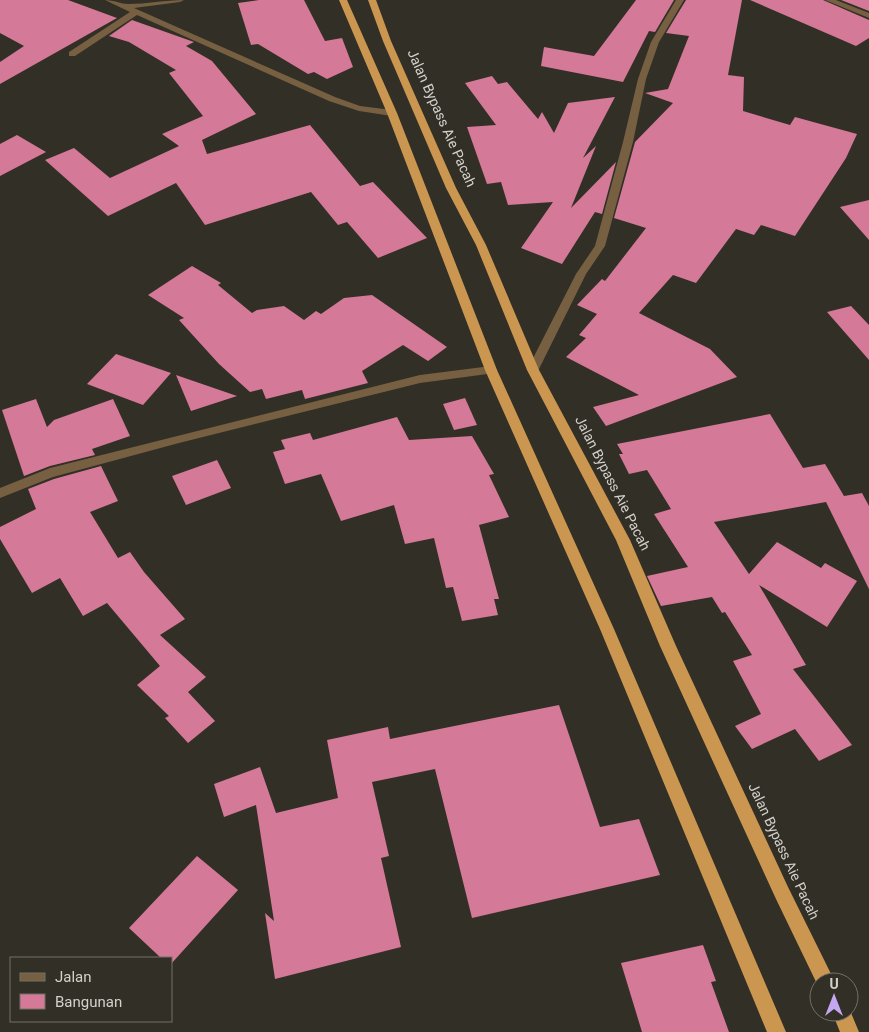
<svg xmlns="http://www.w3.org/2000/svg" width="869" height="1032" font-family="Roboto,sans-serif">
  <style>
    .building { fill: #d47997 }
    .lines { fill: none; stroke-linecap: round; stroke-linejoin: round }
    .minor { fill: #776042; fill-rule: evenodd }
    .tertiary { fill: #776042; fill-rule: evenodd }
    .trunk { fill: #cb9750; fill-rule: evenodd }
    .labels { text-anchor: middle; stroke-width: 5; stroke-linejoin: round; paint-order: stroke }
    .street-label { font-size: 14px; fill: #d3d1cc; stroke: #322f26 }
  </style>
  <rect width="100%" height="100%" fill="#322f26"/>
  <g class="building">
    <path d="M0 0H68L117 18 0 84V62L24 46 0 33Z"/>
    <path d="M259 0H304L325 41 342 38 353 67 327 79 314 72 308 74 258 44 251 45 238 3Z"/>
    <path d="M636 0H674L655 32 649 31 623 82 541 66 544 47 594 56Z"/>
    <path d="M686 0H742L728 75 744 77 743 111 790 125 795 117 857 134 846 158 795 236 761 225 754 235 736 229 696 283 673 275 639 313 710 349 737 377 606 426 593 407 639 395 566 357 586 338 579 335 597 314 577 305 602 279 605 281 646 228 614 218 635 142 673 103 645 93 668 89 689 36 666 33Z"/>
    <path d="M750 0H823L869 20V38L856 46Z"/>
    <path d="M841 0H869V11Z"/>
    <path d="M132 20 194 42 186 46 212 61 256 114 202 140 207 154 310 125 360 186 373 182 427 238 378 258 347 222 338 225 311 192 205 225 176 183 108 216 45 160 74 148 110 178 179 146 162 134 203 116 169 73 176 70 129 42 109 36Z"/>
    <path d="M492 76 498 84 507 82 538 119 542 112 554 133 568 103 615 97 583 158 596 146 571 208 616 162 602 214 595 212 562 264 521 248 553 202 508 205 501 182 487 184 467 127 496 125 465 83Z"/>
    <path d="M17 135 46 152 0 176V144Z"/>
    <path d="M869 200V240L840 207Z"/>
    <path d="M192 266 221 283 218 285 252 313 257 310 284 306 304 320 316 311 321 314 344 298 372 295 447 347 428 361 403 345 362 371 368 383 305 399 302 390 266 399 262 389 250 392 219 364 179 320 184 318 148 295Z"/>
    <path d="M851 306 869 325V360L827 312Z"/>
    <path d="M116 354 171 373 143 405 87 384Z"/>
    <path d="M176 375 237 396 191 411Z"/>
    <path d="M465 398 477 425 454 430 443 404Z"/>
    <path d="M36 399 47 427 54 420 113 399 130 436 92 449 95 455 50 466 24 476 2 410Z"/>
    <path d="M770 414 803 468 825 464 844 496 862 493 869 506V589L826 502 714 522 749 574 777 542 821 568 825 563 857 581 827 627 759 585 806 665 793 669 852 745 819 761 795 729 752 749 735 726 761 714 733 661 752 655 725 612 722 613 712 597 661 606 647 576 688 567 654 514 671 509 647 470 629 474 619 454H623L617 444Z"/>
    <path d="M397 417 409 440 472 436 494 474 489 475 509 517 479 525 499 599H494L498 615 462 621 453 587 446 588 434 538 405 544 394 505 341 521 321 474 285 484 273 452 285 449 281 440 310 433 313 440Z"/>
    <path d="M217 460 231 488 186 505 172 476Z"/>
    <path d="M101 466 118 501 90 512 118 558 130 552 144 572 185 619 160 635 206 677 188 692 215 721 188 743 165 718 169 716 137 685 160 666 107 603 83 616 60 578 32 593 0 539V527L36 509 28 489 54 479Z"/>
    <path d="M559 705 600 827 639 819 660 875 472 918 435 769 372 782 389 856 381 858 401 947 275 979 265 913 274 921 256 805 224 817 214 784 260 767 276 813 338 798 327 740 388 727 390 739Z"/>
    <path d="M197 856 238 890 171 964V958H161L129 928Z"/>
    <path d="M703 945 716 981 711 982 729 1032H642L621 963Z"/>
  </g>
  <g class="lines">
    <g class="minor">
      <path d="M105 0C114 0 121 4 128 4 147 4 165 0 184 0L180 2 134 8 335 97 360 106 392 110 396 113 392 116 359 111 329 101 137 15 75 56H69V52L130 12Z"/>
      <path d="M491 366 495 367 497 370 495 373 420 383 179 443 53 477 0 498V488L50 468 420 375Z"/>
    </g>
    <g class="tertiary">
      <path d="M676 0H684L659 42 646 79 633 142 605 246 586 274 537 373H529L527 370 576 274 595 246 623 142 638 79 651 42Z"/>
      <path d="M825 0H836L869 13V18Z"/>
    </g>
    <g class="trunk">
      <path d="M339 0H347L397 113 497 370 614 629 786 1032H767L600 629 485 370 387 113Z"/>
      <path d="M368 0H376L391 41 456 188 486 245 539 370 630 540 676 646 788 887 835 982H819V988L776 899 660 646 616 540 527 370 476 245 446 188 383 41Z"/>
      <path d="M849 1008 859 1032H840L832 1012H849Z"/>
    </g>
  </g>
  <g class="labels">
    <g class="street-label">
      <text transform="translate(442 118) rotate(66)" y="5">Jalan Bypass Aie Pacah</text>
      <text transform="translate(613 483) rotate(63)" y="5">Jalan Bypass Aie Pacah</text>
      <text transform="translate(784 851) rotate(65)" y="5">Jalan Bypass Aie Pacah</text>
    </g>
  </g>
  <rect x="10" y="957" width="162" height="65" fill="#322f26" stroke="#727068"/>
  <rect x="20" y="973" width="25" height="8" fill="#776042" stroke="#727068"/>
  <text x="55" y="982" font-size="15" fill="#d3d1cc">Jalan</text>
  <rect x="20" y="994" width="25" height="15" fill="#d47997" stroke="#727068"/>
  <text x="55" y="1007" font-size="15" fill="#d3d1cc">Bangunan</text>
  <g transform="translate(834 997)"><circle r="24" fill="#322f26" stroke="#727068"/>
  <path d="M0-4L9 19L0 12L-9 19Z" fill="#c4a7f1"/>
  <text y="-8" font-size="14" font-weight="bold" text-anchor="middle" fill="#d3d1cc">U</text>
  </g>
</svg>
